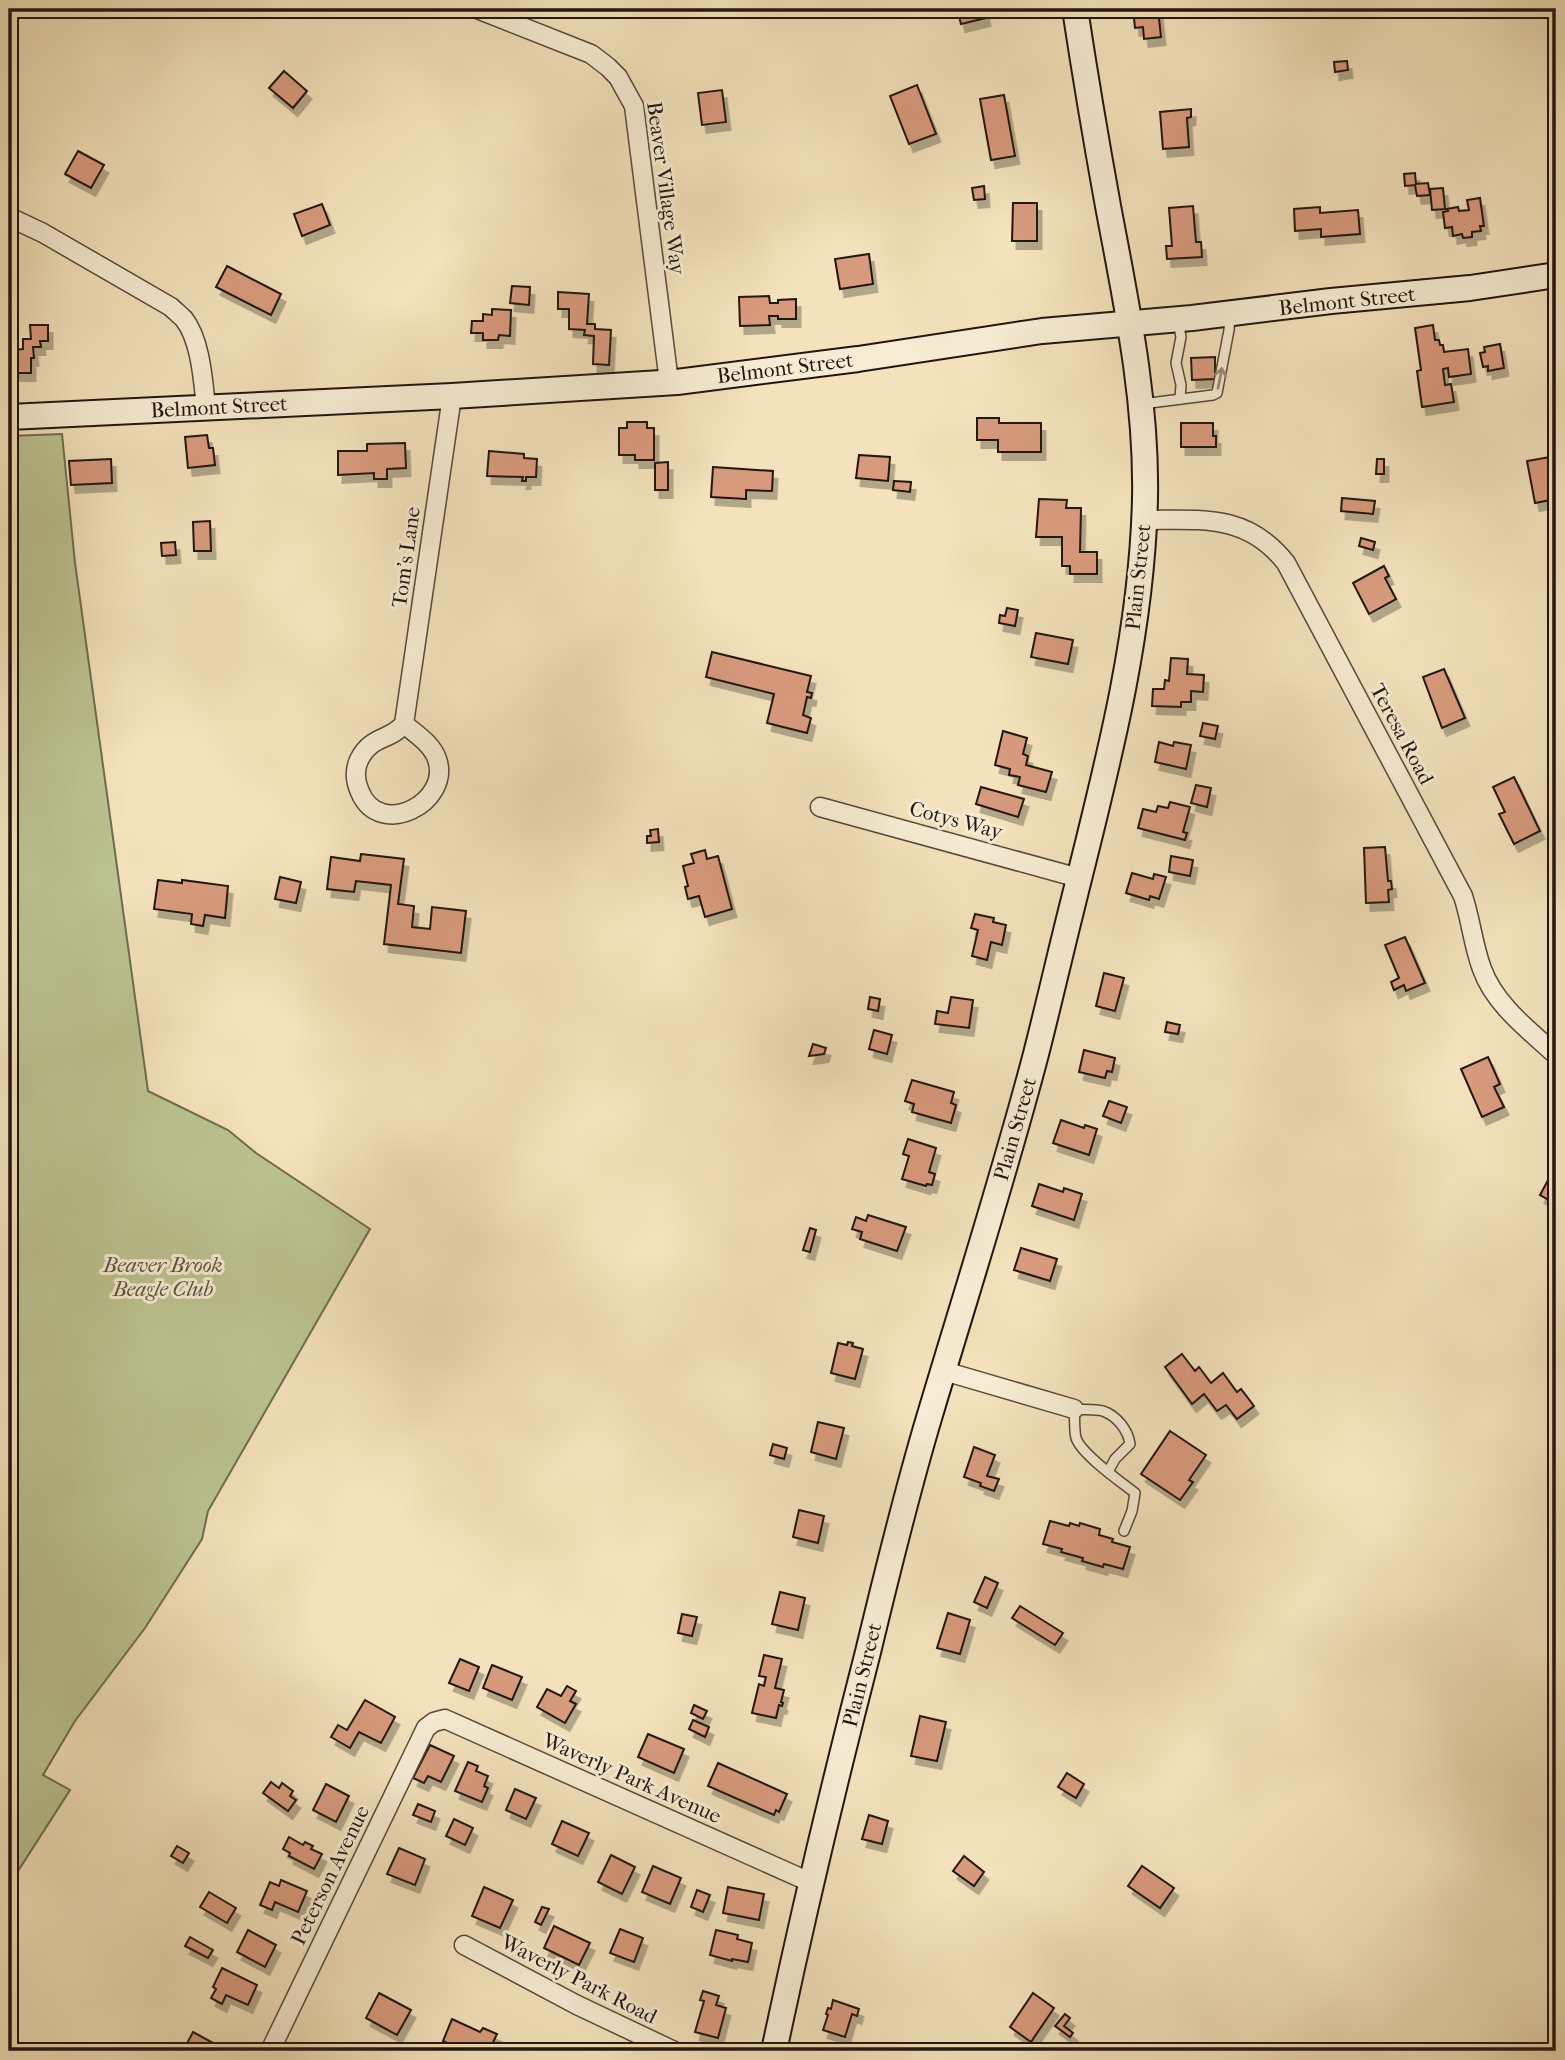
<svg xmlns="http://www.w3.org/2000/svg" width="1565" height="2060" font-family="'IM FELL French Canon',serif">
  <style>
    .green { fill: #bbc390; stroke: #6e6c50; stroke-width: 2 }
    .building { fill: #d89a7d; stroke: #221510; stroke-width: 2; filter: url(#shadow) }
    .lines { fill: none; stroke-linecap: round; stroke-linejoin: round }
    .service-casing { stroke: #56483b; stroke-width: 12 }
    .minor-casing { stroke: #56483b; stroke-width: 21 }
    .secondary-casing { stroke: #221510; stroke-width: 28 }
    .service { stroke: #f7ecd3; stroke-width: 9 }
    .minor { stroke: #f7ecd3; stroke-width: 18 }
    .secondary { stroke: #f7ecd3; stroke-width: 24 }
    .oneway { stroke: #978b7b }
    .labels { text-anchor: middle; stroke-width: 6; stroke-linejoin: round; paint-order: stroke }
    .street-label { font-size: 21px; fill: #221510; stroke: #f7ecd3 }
    .park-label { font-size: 21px; font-style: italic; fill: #58523d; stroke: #f7ecd3 }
  </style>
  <defs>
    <filter id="shadow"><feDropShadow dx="4.5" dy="8" stdDeviation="0" flood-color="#0004"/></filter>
  </defs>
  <rect width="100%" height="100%" fill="#f3e2bb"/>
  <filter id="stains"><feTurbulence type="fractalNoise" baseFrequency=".00286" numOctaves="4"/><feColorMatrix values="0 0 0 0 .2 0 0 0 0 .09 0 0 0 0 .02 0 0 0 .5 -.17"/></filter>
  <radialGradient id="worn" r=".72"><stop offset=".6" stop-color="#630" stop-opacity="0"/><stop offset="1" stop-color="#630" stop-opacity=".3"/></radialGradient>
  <path class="green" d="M62 434 75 563 148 1091 228 1130 256 1153 370 1229 208 1511 202 1539 145 1628 75 1721 43 1775 70 1790 9 1885V436Z"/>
  <g class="building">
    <path d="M957 9H984L986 18 961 24Z"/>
    <path d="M1133 9H1158L1161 37 1144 39 1143 27 1135 28 1134 18H1131L1130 10Z"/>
    <path d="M1347 61 1348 70 1335 72 1334 62Z"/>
    <path d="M284 71 307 91 293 108 269 88Z"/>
    <path d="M917 85 936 134 909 144 890 96Z"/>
    <path d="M722 90 726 122 702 125 698 93Z"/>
    <path d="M1004 95 1015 156 991 160 980 99Z"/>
    <path d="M1191 109V117L1187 118 1189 147 1163 149 1160 112Z"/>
    <path d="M78 151 104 165 91 188 65 174Z"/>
    <path d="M1415 173 1416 184 1428 183 1430 195 1417 196 1415 185 1405 186 1404 174Z"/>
    <path d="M984 186 985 199 974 200 972 188Z"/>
    <path d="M1443 188 1445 209 1432 210 1430 189Z"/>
    <path d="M1480 198 1484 226H1480L1481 231 1472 232V237L1463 238 1462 234 1453 236 1452 227 1445 228 1443 212 1448 211 1447 209 1458 207 1459 211 1469 210 1467 200Z"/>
    <path d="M1013 203H1037V241H1012Z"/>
    <path d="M322 204 330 225 302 236 294 214Z"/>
    <path d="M1193 206 1196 242H1201L1202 257 1167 259 1166 246H1172L1169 208Z"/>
    <path d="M1320 207V213L1358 210 1360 234 1321 237V229L1295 231 1294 209Z"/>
    <path d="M869 254 873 284 840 289 835 259Z"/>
    <path d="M227 266 281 294 271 315 216 287Z"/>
    <path d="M512 286 530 287 529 305 510 303Z"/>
    <path d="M558 292 589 294 587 324H595V329L611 330 609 365 593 364 594 336 584 335 585 330 569 329V309H558Z"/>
    <path d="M769 296 770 303H778V300L796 299V319H778V316H769L770 325 740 326 739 297Z"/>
    <path d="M492 309 511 310 510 336 499 335 498 340H483V333H471L472 321H483V314L492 315Z"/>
    <path d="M30 325H48V341H40L41 347H33L34 358H31V373H13L12 350 23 349V339H31Z"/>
    <path d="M1433 325 1435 340H1439L1440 345H1443L1444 352 1468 349 1471 374 1449 377 1448 368 1443 369 1445 385 1451 384 1454 402 1422 407 1417 371 1421 370 1415 328Z"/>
    <path d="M1500 344 1504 368 1488 371V366L1483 367 1480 353 1485 352 1484 347Z"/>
    <path d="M1215 357V379L1192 380 1191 358Z"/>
    <path d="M977 418H999V423H1041V452H998V440H977Z"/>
    <path d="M627 422H647V428H654V460H635V455H619V428H627Z"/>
    <path d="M1181 423H1213V436H1216V447H1181Z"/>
    <path d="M207 435 209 448H213L215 465 188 468 185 437Z"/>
    <path d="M405 443 406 468 387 469V479H374V473L338 475V451H367V444Z"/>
    <path d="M489 451 524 454V458L537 459 536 477H526V481H522L523 477 487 476Z"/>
    <path d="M859 455 890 457 888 481 856 478Z"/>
    <path d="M1556 456V499L1535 503 1527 461Z"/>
    <path d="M111 459 112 483 71 485 69 461Z"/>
    <path d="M1377 459H1384V474H1376Z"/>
    <path d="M668 462V490H655V463Z"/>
    <path d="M713 467 773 471 772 491 746 490V499L711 497Z"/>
    <path d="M894 481 911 482 910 492 893 490Z"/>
    <path d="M1342 498 1375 501 1373 514 1341 511Z"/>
    <path d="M1039 499 1067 500 1066 508H1081L1080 552H1097V574H1070V566H1062V537H1036Z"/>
    <path d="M210 521 211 551H194L193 522Z"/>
    <path d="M1361 538 1375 542 1373 550 1359 546Z"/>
    <path d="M175 542 176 555 162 556 161 543Z"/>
    <path d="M1384 566 1389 576 1385 578 1396 599 1369 614 1353 583Z"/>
    <path d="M1007 608 1018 610 1015 626 999 623 1000 615 1005 616Z"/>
    <path d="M1036 633 1073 640 1068 664 1031 657Z"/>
    <path d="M712 652 811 676 807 692 812 693 811 698 807 697 803 715 811 718 807 733 767 723 774 694 706 677Z"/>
    <path d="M1171 658 1188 659 1187 674 1204 675 1203 692 1191 691V702H1181V707L1152 706 1153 689H1164L1165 680 1169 681Z"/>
    <path d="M1444 669 1465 718 1442 728 1423 677Z"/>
    <path d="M1203 723 1218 726 1215 739 1200 736Z"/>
    <path d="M1003 731 1027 738 1023 754 1028 756 1026 765 1052 772 1046 792 1018 785 1020 777 1009 775 1010 769 995 765Z"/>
    <path d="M1159 742 1173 746 1174 742 1191 745 1186 769 1155 762Z"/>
    <path d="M1514 777 1540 831 1514 844 1499 814 1505 812 1493 787Z"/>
    <path d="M1196 785 1211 788 1207 807 1191 803Z"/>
    <path d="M981 787 1024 799 1018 817 976 804Z"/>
    <path d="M1170 802 1190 807 1183 832 1187 833 1185 840 1138 828 1143 809 1156 812 1158 806 1168 808Z"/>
    <path d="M658 829 659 842 647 843V836H651L650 830Z"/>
    <path d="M1385 847 1388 881H1391L1392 889 1388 890 1389 902 1366 903 1364 848Z"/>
    <path d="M705 850 707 859 718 856 732 909 705 917 699 896 688 899 685 887 688 886 683 866 694 863 691 854Z"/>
    <path d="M361 854 404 859 398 904 414 906 412 927 430 929 432 907 466 911 461 953 384 944 391 885 356 881 354 892 327 889 331 857 360 861Z"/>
    <path d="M1171 856 1193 860 1190 876 1169 872Z"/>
    <path d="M1132 873 1153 879 1154 874 1166 877 1159 899 1150 896 1149 900 1126 893Z"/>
    <path d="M280 877 301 882 296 903 275 899Z"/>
    <path d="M158 880 182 883V880L228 886 225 918 205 915 203 926 191 924 192 914 154 909Z"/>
    <path d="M975 914 994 918 993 922 1006 925 1002 945 991 942 987 960 972 956 978 930 971 928Z"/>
    <path d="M1405 937 1425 983 1406 991 1404 985 1394 990 1391 982 1399 978 1385 945Z"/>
    <path d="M1104 973 1124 978 1115 1011 1096 1006Z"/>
    <path d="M870 997 880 999 878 1011 868 1009Z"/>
    <path d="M951 997 973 1000 969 1028 935 1024 937 1011 948 1013Z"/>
    <path d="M1167 1022 1180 1025 1178 1034 1165 1032Z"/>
    <path d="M874 1030 892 1035 887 1054 869 1049Z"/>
    <path d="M813 1044 826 1048 824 1054 809 1056Z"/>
    <path d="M1084 1050 1115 1058 1112 1072 1107 1071 1105 1078 1079 1072Z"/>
    <path d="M1488 1057 1500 1084 1494 1087 1504 1107 1482 1117 1461 1069Z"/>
    <path d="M912 1080 954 1092 951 1103 956 1105 951 1123 912 1112 914 1104 905 1101Z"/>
    <path d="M1109 1101 1127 1107 1121 1123 1103 1116Z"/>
    <path d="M1061 1120 1084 1128 1085 1125 1097 1129 1089 1155 1053 1143Z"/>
    <path d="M908 1139 936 1148 929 1172 935 1174 932 1185 927 1184 926 1186 902 1179 909 1156 903 1154Z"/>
    <path d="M1554 1169 1556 1170V1204L1540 1195Z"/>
    <path d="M1039 1184 1063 1192 1064 1188 1082 1194 1074 1220 1032 1206Z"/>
    <path d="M868 1215 906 1227 897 1251 860 1239 862 1232 852 1229 856 1217 866 1221Z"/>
    <path d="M810 1228 816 1230 810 1252 803 1250Z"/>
    <path d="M1021 1248 1057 1259 1050 1281 1014 1270Z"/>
    <path d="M848 1342 853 1343 852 1346 863 1349 855 1379 831 1373 838 1343 847 1345Z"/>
    <path d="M1182 1354 1195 1371 1199 1367 1211 1383 1223 1373 1237 1392 1241 1389 1254 1406 1237 1419 1226 1405 1217 1411 1204 1394 1192 1404 1165 1367Z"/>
    <path d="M818 1422 844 1428 836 1459 811 1452Z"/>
    <path d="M1170 1431 1206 1455 1189 1480 1193 1482 1180 1500 1141 1474Z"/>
    <path d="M773 1444 787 1448 784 1459 770 1455Z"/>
    <path d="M974 1447 995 1455 987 1476 999 1479 994 1491 980 1486 981 1483 964 1477Z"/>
    <path d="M799 1510 824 1516 818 1543 793 1537Z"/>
    <path d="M1050 1521 1069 1526 1070 1523 1079 1526 1080 1523 1100 1529 1099 1535 1113 1539 1112 1542 1130 1547 1123 1569 1104 1564 1103 1567 1082 1561 1083 1558 1061 1552 1062 1549 1043 1544Z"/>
    <path d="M985 1577 998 1583 987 1608 974 1602Z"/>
    <path d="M780 1592 805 1598 798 1630 772 1624Z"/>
    <path d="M1020 1606 1063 1633 1055 1645 1012 1618Z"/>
    <path d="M948 1613 970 1620 960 1654 937 1648Z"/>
    <path d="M682 1614 697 1617 692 1636 678 1633Z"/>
    <path d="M764 1655 782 1659 775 1688 784 1690 781 1702 783 1703 782 1706 779 1705 776 1718 752 1713 759 1684 764 1686 766 1677 759 1676Z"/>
    <path d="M460 1659 479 1667 469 1691 449 1683Z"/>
    <path d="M492 1665 522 1677 512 1700 483 1688Z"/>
    <path d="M567 1686 576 1691 570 1701 576 1704 565 1723 537 1707 547 1689 561 1696Z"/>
    <path d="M365 1700 395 1717 381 1743 359 1732 350 1748 331 1737 338 1725 347 1730Z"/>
    <path d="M694 1705 707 1711 703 1719 691 1713Z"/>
    <path d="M920 1716 946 1722 937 1761 911 1756Z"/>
    <path d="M693 1720 709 1727 705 1737 689 1729Z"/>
    <path d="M648 1734 684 1749 674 1773 638 1757Z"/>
    <path d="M430 1745 454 1756 441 1782 428 1776 424 1783 413 1778Z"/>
    <path d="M468 1762 478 1766 476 1771 488 1776 484 1786 488 1788 482 1802 455 1791Z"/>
    <path d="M718 1763 787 1794 779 1812 776 1810 774 1815 708 1786Z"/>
    <path d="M1067 1773 1084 1784 1076 1798 1058 1787Z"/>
    <path d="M271 1782 279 1788 282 1783 293 1791 290 1796 296 1800 288 1811 263 1793Z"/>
    <path d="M326 1784 349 1796 336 1822 313 1810Z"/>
    <path d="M515 1789 536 1798 526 1819 506 1810Z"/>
    <path d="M418 1804 435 1811 431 1822 413 1815Z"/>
    <path d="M869 1815 888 1821 882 1844 862 1839Z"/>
    <path d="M454 1819 473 1828 465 1845 446 1836Z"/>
    <path d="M562 1821 589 1833 578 1856 552 1844Z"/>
    <path d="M289 1837 303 1845 305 1842 313 1846 311 1849 322 1854 314 1869 289 1856 290 1853 283 1849Z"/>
    <path d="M177 1846 189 1853 183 1863 171 1856Z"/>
    <path d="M399 1848 425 1859 415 1885 387 1874Z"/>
    <path d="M611 1855 635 1867 622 1894 598 1882Z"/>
    <path d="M964 1856 984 1872 974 1886 953 1871Z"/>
    <path d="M653 1866 681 1878 670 1904 642 1892Z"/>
    <path d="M1142 1866 1174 1888 1160 1908 1128 1886Z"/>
    <path d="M281 1880 307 1891 298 1912 275 1902 272 1910 260 1905 270 1882 279 1886Z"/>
    <path d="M484 1887 513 1900 500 1928 472 1916Z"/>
    <path d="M728 1887 764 1894 759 1920 723 1913Z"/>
    <path d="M697 1890 710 1895 703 1912 691 1907Z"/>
    <path d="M209 1892 236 1908 227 1923 200 1907Z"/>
    <path d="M542 1907 549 1909 541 1925 535 1922Z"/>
    <path d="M554 1926 590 1943 579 1965 544 1948Z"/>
    <path d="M620 1929 643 1938 634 1962 610 1953Z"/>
    <path d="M248 1930 276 1945 265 1967 237 1952Z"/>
    <path d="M716 1930 738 1935 737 1939 752 1943 748 1962 732 1959V1961L710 1955Z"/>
    <path d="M190 1937 213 1950 208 1958 185 1946Z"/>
    <path d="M222 1968 257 1985 248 2005 226 1995 222 2004 211 1998 216 1989 213 1987Z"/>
    <path d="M703 1991 719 1996 716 2005 726 2008 718 2038 695 2032 704 2001 700 2000Z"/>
    <path d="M379 1993 411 2010 397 2035 366 2018Z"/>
    <path d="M1033 1993 1054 2008 1031 2042 1010 2027Z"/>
    <path d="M833 2000 859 2009 857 2016 852 2014 845 2037 823 2030 828 2015 826 2014 828 2008 831 2009Z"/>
    <path d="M1065 2014 1070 2018 1064 2026 1073 2033 1070 2037 1055 2026Z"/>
    <path d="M452 2019 480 2032 483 2028 497 2034 489 2051H465L443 2041Z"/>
    <path d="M193 2032 217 2045 213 2051H183Z"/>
  </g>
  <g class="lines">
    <defs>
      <g id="service">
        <path d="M1178 322 1181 337 1176 363 1181 385 1180 399"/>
        <path d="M1142 404 1213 395 1217 393 1229 330 1230 316"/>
        <path d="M1108 1472 1115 1459 1130 1444C1128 1430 1117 1416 1103 1411 1094 1409 1083 1410 1074 1409 1075 1418 1074 1430 1076 1438 1081 1454 1121 1482 1135 1493L1132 1511 1124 1531"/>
      </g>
      <g id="minor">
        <path d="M477 9 591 54 608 67 618 77 634 106 669 382"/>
        <path d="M9 217 43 233 171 307C175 311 180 315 184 319 201 341 203 381 206 407"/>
        <path d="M1144 520C1201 520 1247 513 1286 563L1463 896C1471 920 1473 945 1482 969 1495 1005 1529 1030 1556 1055"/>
        <path d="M404 724C390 741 371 735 359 760 354 771 355 781 360 792 380 840 452 802 437 759 432 744 416 734 404 724L452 396"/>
        <path d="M820 807 1079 878"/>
        <path d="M944 1371 1074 1409"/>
        <path d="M464 1945 577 2005 674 2051"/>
        <path d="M270 2051 426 1728 434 1722 445 1719 812 1883"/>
      </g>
      <g id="secondary">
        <path d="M9 417 452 396 677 382 858 359 1042 331 1192 318 1331 301 1470 288 1556 275"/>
        <path d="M774 2051C802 1918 834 1784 868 1652 887 1573 906 1495 929 1418 965 1297 1004 1176 1036 1054 1048 1007 1059 959 1071 911 1105 774 1142 639 1145 498 1147 399 1126 302 1108 206 1096 140 1085 75 1075 9"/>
      </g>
    </defs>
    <use href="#service" class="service-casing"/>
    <use href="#minor" class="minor-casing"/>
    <use href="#secondary" class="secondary-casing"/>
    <use href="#service" class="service"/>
    <use href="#minor" class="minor"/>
    <use href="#secondary" class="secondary"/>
  </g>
  <defs><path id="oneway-shaft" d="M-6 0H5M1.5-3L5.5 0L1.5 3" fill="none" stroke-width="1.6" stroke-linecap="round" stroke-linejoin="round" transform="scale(1.75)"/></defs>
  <use class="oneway" href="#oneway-shaft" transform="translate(1220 378) rotate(-79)"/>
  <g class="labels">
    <g class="street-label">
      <text transform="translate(666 188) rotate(82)" y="7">Beaver Village Way</text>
      <text transform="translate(1347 301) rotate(-6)" y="7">Belmont Street</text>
      <text transform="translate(785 368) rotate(-7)" y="7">Belmont Street</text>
      <text transform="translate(219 407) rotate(-3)" y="7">Belmont Street</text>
      <text transform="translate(406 557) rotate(-82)" y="7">Tom's Lane</text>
      <text transform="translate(1138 577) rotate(-84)" y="7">Plain Street</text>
      <text transform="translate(1402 734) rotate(62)" y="7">Teresa Road</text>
      <text transform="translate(956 820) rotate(15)" y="7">Cotys Way</text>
      <text transform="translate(1015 1129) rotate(-74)" y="7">Plain Street</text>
      <text transform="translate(862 1675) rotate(-76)" y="7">Plain Street</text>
      <text transform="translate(632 1778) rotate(24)" y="7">Waverly Park Avenue</text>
      <text transform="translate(330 1875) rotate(-64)" y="7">Peterson Avenue</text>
      <text transform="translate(579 1979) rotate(27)" y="7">Waverly Park Road</text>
    </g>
    <g class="park-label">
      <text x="163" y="1272">Beaver Brook<tspan x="163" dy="24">Beagle Club</tspan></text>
    </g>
  </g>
  <rect width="1565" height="2060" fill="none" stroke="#f3e2bb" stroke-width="35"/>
  <rect x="10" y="10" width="1544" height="2039" fill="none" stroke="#221510" stroke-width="3.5"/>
  <rect x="18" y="18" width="1530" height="2025" fill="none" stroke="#221510" stroke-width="2"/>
  <rect width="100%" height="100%" filter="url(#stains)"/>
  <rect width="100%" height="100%" fill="url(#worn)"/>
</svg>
